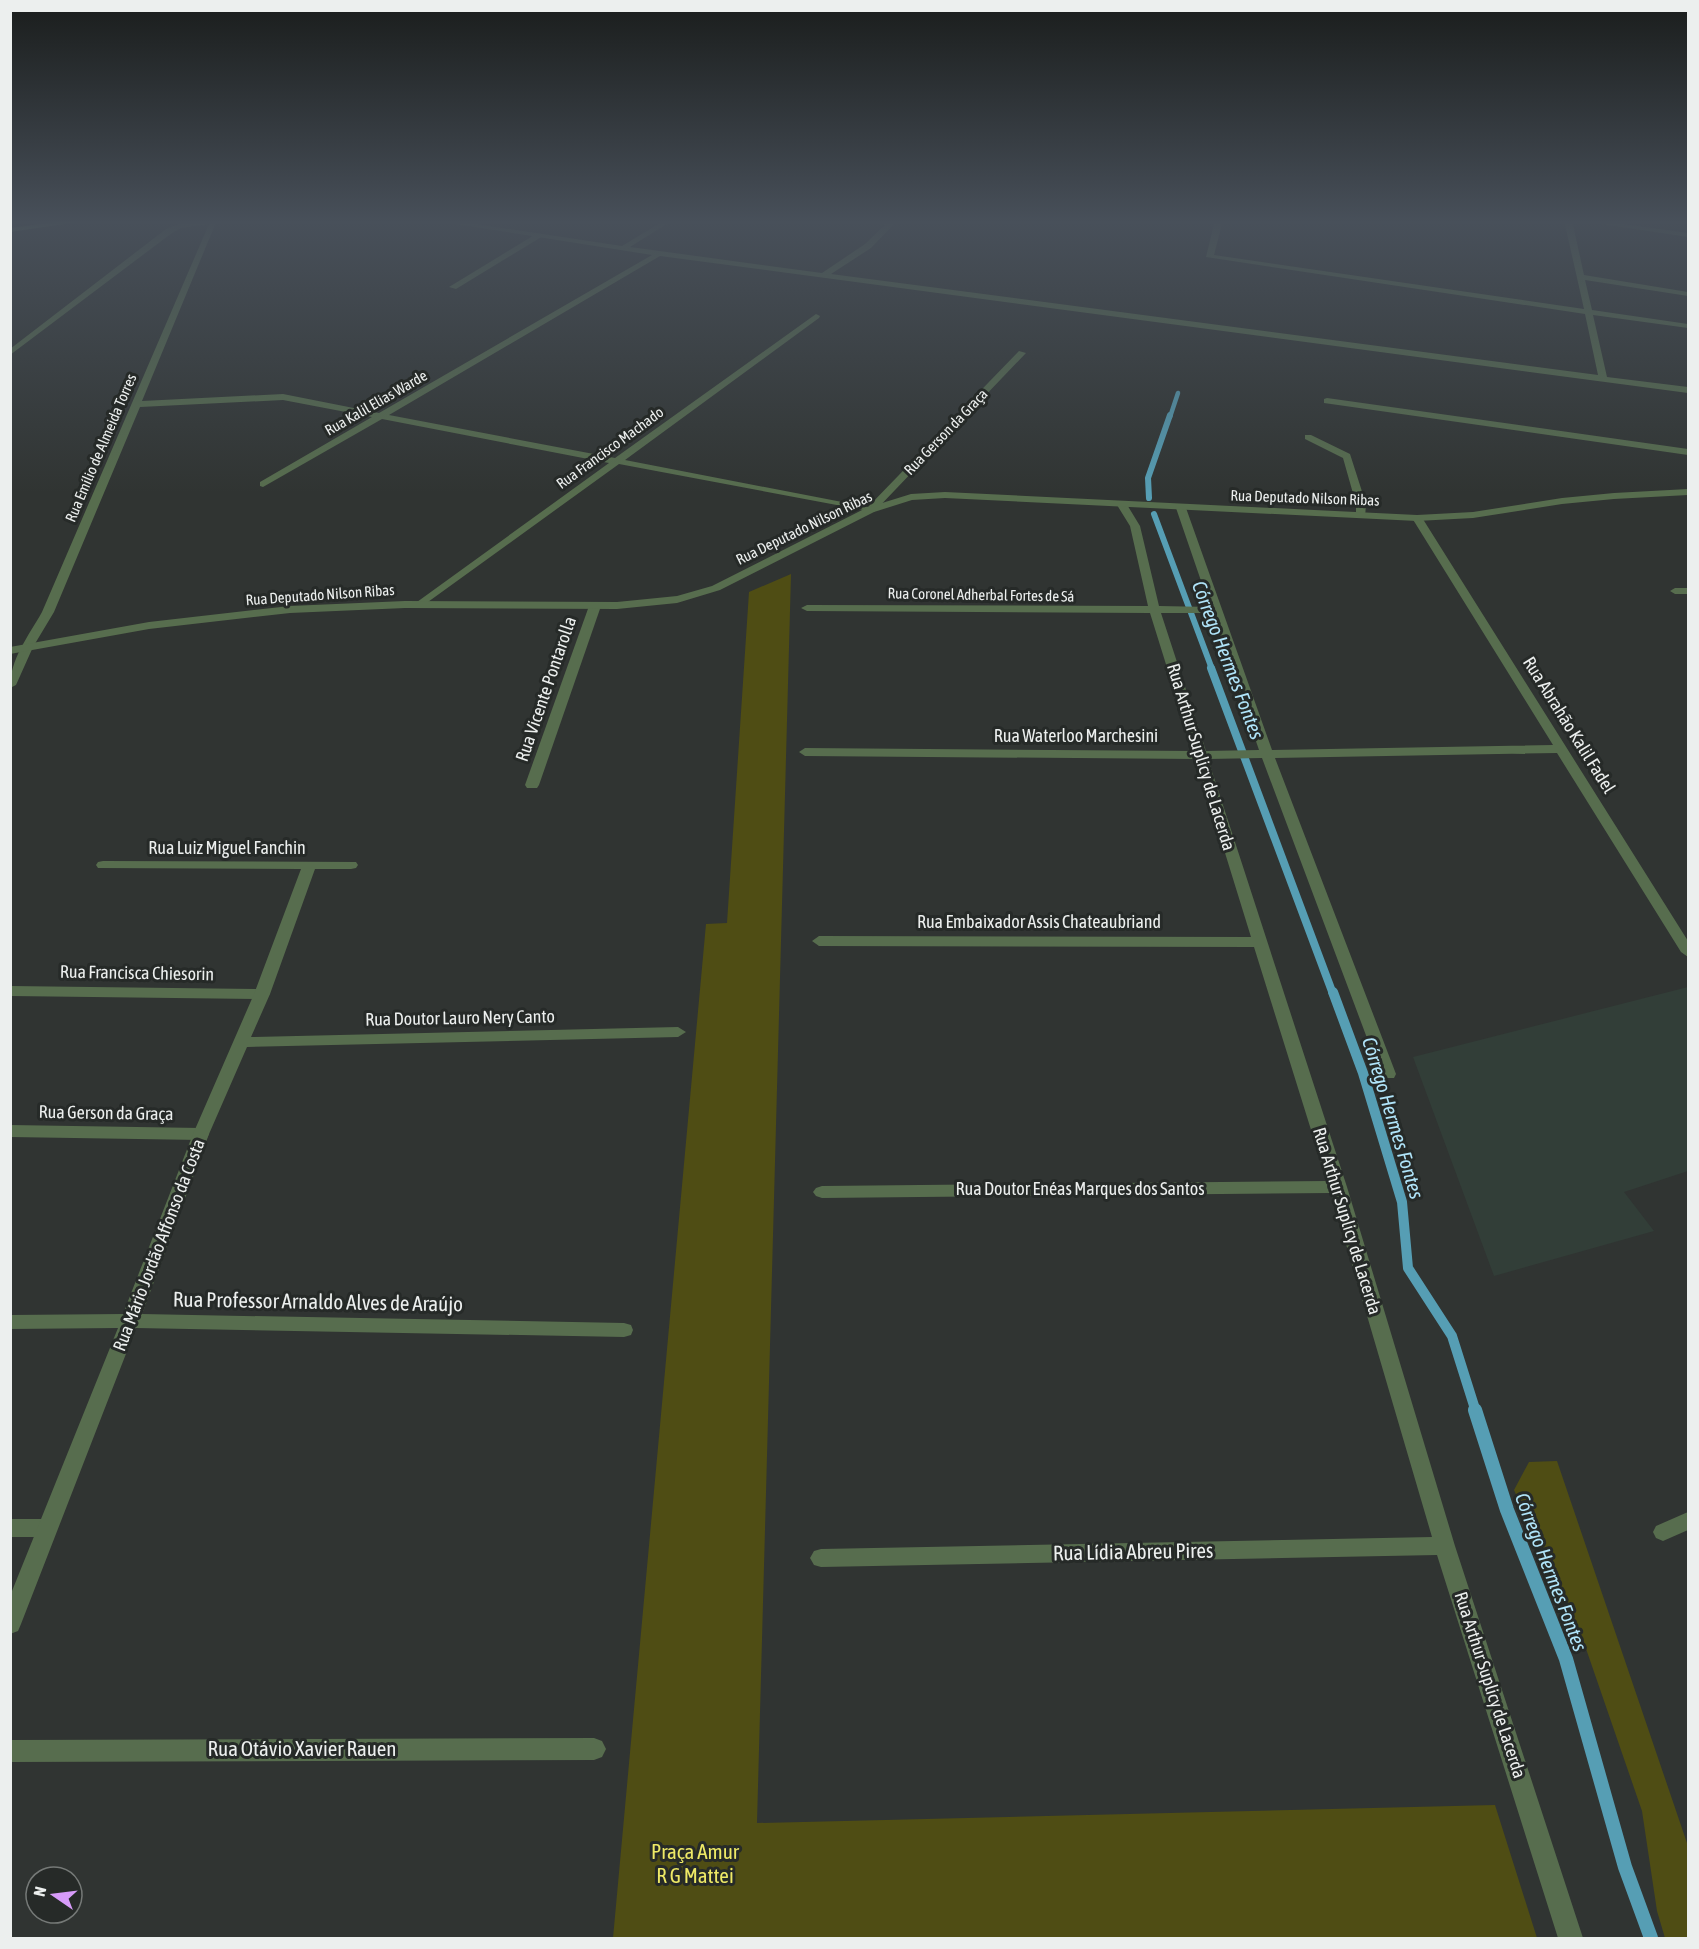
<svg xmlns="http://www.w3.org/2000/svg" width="1699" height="1949" font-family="'Asap Condensed',sans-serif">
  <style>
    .built { fill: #323e38 }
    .green { fill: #4f4d14 }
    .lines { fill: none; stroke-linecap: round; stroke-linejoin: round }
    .stream-far4 { stroke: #569eb4; stroke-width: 4.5 }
    .stream-far3 { stroke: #569eb4; stroke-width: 6 }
    .stream-far2 { stroke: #569eb4; stroke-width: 8 }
    .stream-far1 { stroke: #569eb4; stroke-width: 10 }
    .stream { stroke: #569eb4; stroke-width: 14 }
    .service { fill: #576d4e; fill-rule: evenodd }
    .minor { fill: #576d4e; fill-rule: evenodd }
    .tertiary { fill: #576d4e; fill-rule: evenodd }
    .primary { fill: #79a665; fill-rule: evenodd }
    .labels { text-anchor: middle; stroke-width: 6; stroke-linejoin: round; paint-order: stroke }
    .far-street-label { font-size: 15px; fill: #ecefee; stroke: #262a28 }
    .street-label { font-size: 18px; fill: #ecefee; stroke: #262a28 }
    .water-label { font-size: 20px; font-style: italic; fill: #b0e4f9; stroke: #262a28 }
    .near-street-label { font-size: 21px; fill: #ecefee; stroke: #262a28 }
    .near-park-label { font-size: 21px; fill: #eee966; stroke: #262a28 }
  </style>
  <rect width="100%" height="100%" fill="#303432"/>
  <path class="built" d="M1688 987V1171L1624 1192 1654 1231 1494 1276 1413 1057Z"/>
  <g class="green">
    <path d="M791 574 757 1823 1495 1805 1537 1938H613L706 924 727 923 749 592Z"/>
    <path d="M1557 1461 1688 1846V1938H1665L1657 1911 1642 1811 1583 1640 1514 1490 1529 1462Z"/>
  </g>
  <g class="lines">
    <path class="stream-far4" d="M1170 417 1178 393"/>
    <g class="stream-far3">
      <path d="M1149 498 1148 478 1170 415"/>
      <path d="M1154 514 1212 669"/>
    </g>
    <path class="stream-far2" d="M1211 668 1333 994"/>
    <path class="stream-far1" d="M1333 992 1363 1073 1402 1202 1408 1268 1452 1336 1476 1412"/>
    <path class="stream" d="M1475 1410 1507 1510 1566 1659 1625 1867 1651 1938"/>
    <g class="service">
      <path d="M536 234 543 236 456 289 449 287Z"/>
      <path d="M1327 398 1688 449V455L1324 403V399Z"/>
      <path d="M1305 435H1311L1350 454 1366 504 1365 518 1356 516V504L1343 458 1305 439Z"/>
      <path d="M1688 588V594H1675L1670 591 1675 588Z"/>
      <path d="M10 986 262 989 270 994 262 999 10 996Z"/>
      <path d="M10 1125 201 1128 207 1130 209 1134 207 1138 201 1140 10 1137Z"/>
      <path d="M10 1519H47L54 1522 57 1528 54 1534 47 1537H10Z"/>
    </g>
    <g class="minor">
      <path d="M204 220H217L142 401 283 394 379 413 652 255 430 220H449L622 246 665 220H673L630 247 822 273 865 244 885 225 857 220H878L894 224 871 248 831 274 1598 375 1585 314 1206 257 1215 220H1223L1214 255 1584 309 1564 220H1572L1584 275 1688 292V296L1585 280 1592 310 1688 324V328L1593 315 1607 377 1688 387V393L660 256 389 415 615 458 816 314 820 316 819 318 625 460 868 507 1019 351 1026 353 874 512 619 464 421 607 417 606V602L609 463 382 419 263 487 260 486V482L372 417 283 400 140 407 54 612 33 647 16 685 10 688C10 659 28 637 42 612L209 224 181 228 172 233 10 355V349L166 229 179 224Z"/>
      <path d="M1575 220H1595L1688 233V237Z"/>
      <path d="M1122 502 1126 503 1140 526 1159 606 1210 607 1176 508 1181 505 1186 508 1272 750 1553 745 1412 518 1421 516 1688 941V957L1681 952 1557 753 1275 758 1396 1074 1394 1078H1382L1262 758 1208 759 1347 1187 1455 1546 1583 1938H1558L1437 1555 821 1567 814 1565 810 1558 814 1551 821 1549 1432 1537 1331 1193 822 1198 816 1196 813 1192 816 1188 822 1186 1327 1181 1254 947 819 946 812 941 819 936 1251 937 1196 759 805 756 799 752 805 748 1193 751 1150 613 807 611 801 608 807 605 1148 606 1130 526 1117 505ZM1161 613H1212L1259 750 1206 751Z"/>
      <path d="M595 603 601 606 539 785 537 788H527L525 785 589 606Z"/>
      <path d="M103 861 356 862 358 865 356 868 351 869H315L270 994 251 1037 678 1027 686 1032 678 1037 247 1047 209 1134 142 1314 624 1323 631 1325 633 1330 631 1335 624 1337 136 1328 21 1624 18 1631 10 1634V1596L118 1328 10 1329V1315L123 1314 193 1134 254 994 301 869 98 868 96 865 98 862Z"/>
      <path d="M1688 1512V1530L1663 1541 1656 1538 1653 1532 1656 1526Z"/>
      <path d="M594 1738 602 1741 606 1749 602 1757 594 1760 10 1762V1740Z"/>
    </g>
    <path class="tertiary" d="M1688 489V495L1614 499 1562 504 1473 518 1417 521 945 498 912 500 874 512 720 590 677 603 617 609 405 608 290 613 149 629 10 654V647L149 622 290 606 405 601 617 602 677 596 712 586 866 508 911 494 945 492 1417 515 1473 512 1562 498 1614 493Z"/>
    <path class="primary" d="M70 220H92L10 232V228Z"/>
  </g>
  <linearGradient id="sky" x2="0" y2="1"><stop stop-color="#1a1d1c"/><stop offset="0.45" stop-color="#48505a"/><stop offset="1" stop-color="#48505a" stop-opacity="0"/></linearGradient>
  <rect width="1699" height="493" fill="url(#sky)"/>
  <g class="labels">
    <g class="far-street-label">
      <text transform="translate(376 403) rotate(-30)" y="5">Rua Kalil Elias Warde</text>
      <text transform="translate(946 432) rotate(-46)" y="5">Rua Gerson da Graça</text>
      <text transform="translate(101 448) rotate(-67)" y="5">Rua Emílio de Almeida Torres</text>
      <text transform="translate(610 448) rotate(-36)" y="5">Rua Francisco Machado</text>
      <text transform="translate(1305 498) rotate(2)" y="5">Rua Deputado Nilson Ribas</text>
      <text transform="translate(804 528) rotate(-26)" y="5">Rua Deputado Nilson Ribas</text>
      <text transform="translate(320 595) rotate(-4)" y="5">Rua Deputado Nilson Ribas</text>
      <text transform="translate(981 595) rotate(1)" y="5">Rua Coronel Adherbal Fortes de Sá</text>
    </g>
    <g class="street-label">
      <text transform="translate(546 689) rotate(-71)" y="6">Rua Vicente Pontarolla</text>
      <text transform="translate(1569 725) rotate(58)" y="6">Rua Abrahão Kalil Fadel</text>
      <text x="1076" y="742">Rua Waterloo Marchesini</text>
      <text transform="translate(1201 757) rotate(73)" y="6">Rua Arthur Suplicy de Lacerda</text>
      <text x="227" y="854">Rua Luiz Miguel Fanchin</text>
      <text x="1039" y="928">Rua Embaixador Assis Chateaubriand</text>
      <text transform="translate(137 973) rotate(1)" y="6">Rua Francisca Chiesorin</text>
      <text transform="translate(460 1018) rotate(-1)" y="6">Rua Doutor Lauro Nery Canto</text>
      <text transform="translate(106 1113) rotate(1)" y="6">Rua Gerson da Graça</text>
      <text x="1080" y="1195">Rua Doutor Enéas Marques dos Santos</text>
      <text transform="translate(1347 1221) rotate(73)" y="6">Rua Arthur Suplicy de Lacerda</text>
      <text transform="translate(159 1245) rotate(-69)" y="6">Rua Mário Jordão Affonso da Costa</text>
      <text transform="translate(1490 1685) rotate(72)" y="6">Rua Arthur Suplicy de Lacerda</text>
    </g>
    <g class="water-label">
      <text transform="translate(1228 660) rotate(69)" y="7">Córrego Hermes Fontes</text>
      <text transform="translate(1393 1118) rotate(73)" y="7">Córrego Hermes Fontes</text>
      <text transform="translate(1551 1572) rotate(69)" y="7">Córrego Hermes Fontes</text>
    </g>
    <g class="near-street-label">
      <text transform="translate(318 1302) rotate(1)" y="7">Rua Professor Arnaldo Alves de Araújo</text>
      <text transform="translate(1133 1552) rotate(-1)" y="7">Rua Lídia Abreu Pires</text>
      <text x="302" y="1756">Rua Otávio Xavier Rauen</text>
    </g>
    <g class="near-park-label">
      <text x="695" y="1859">Praça Amur<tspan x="695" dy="24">R G Mattei</tspan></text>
    </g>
  </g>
  <rect width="1699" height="1949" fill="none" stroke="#ecefee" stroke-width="24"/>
  <g transform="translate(54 1895) rotate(284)"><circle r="28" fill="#262a28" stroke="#757977" stroke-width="1.5"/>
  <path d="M0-4.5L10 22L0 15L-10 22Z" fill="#d79bf9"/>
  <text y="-9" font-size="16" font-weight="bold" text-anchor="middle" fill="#ecefee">N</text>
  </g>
</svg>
